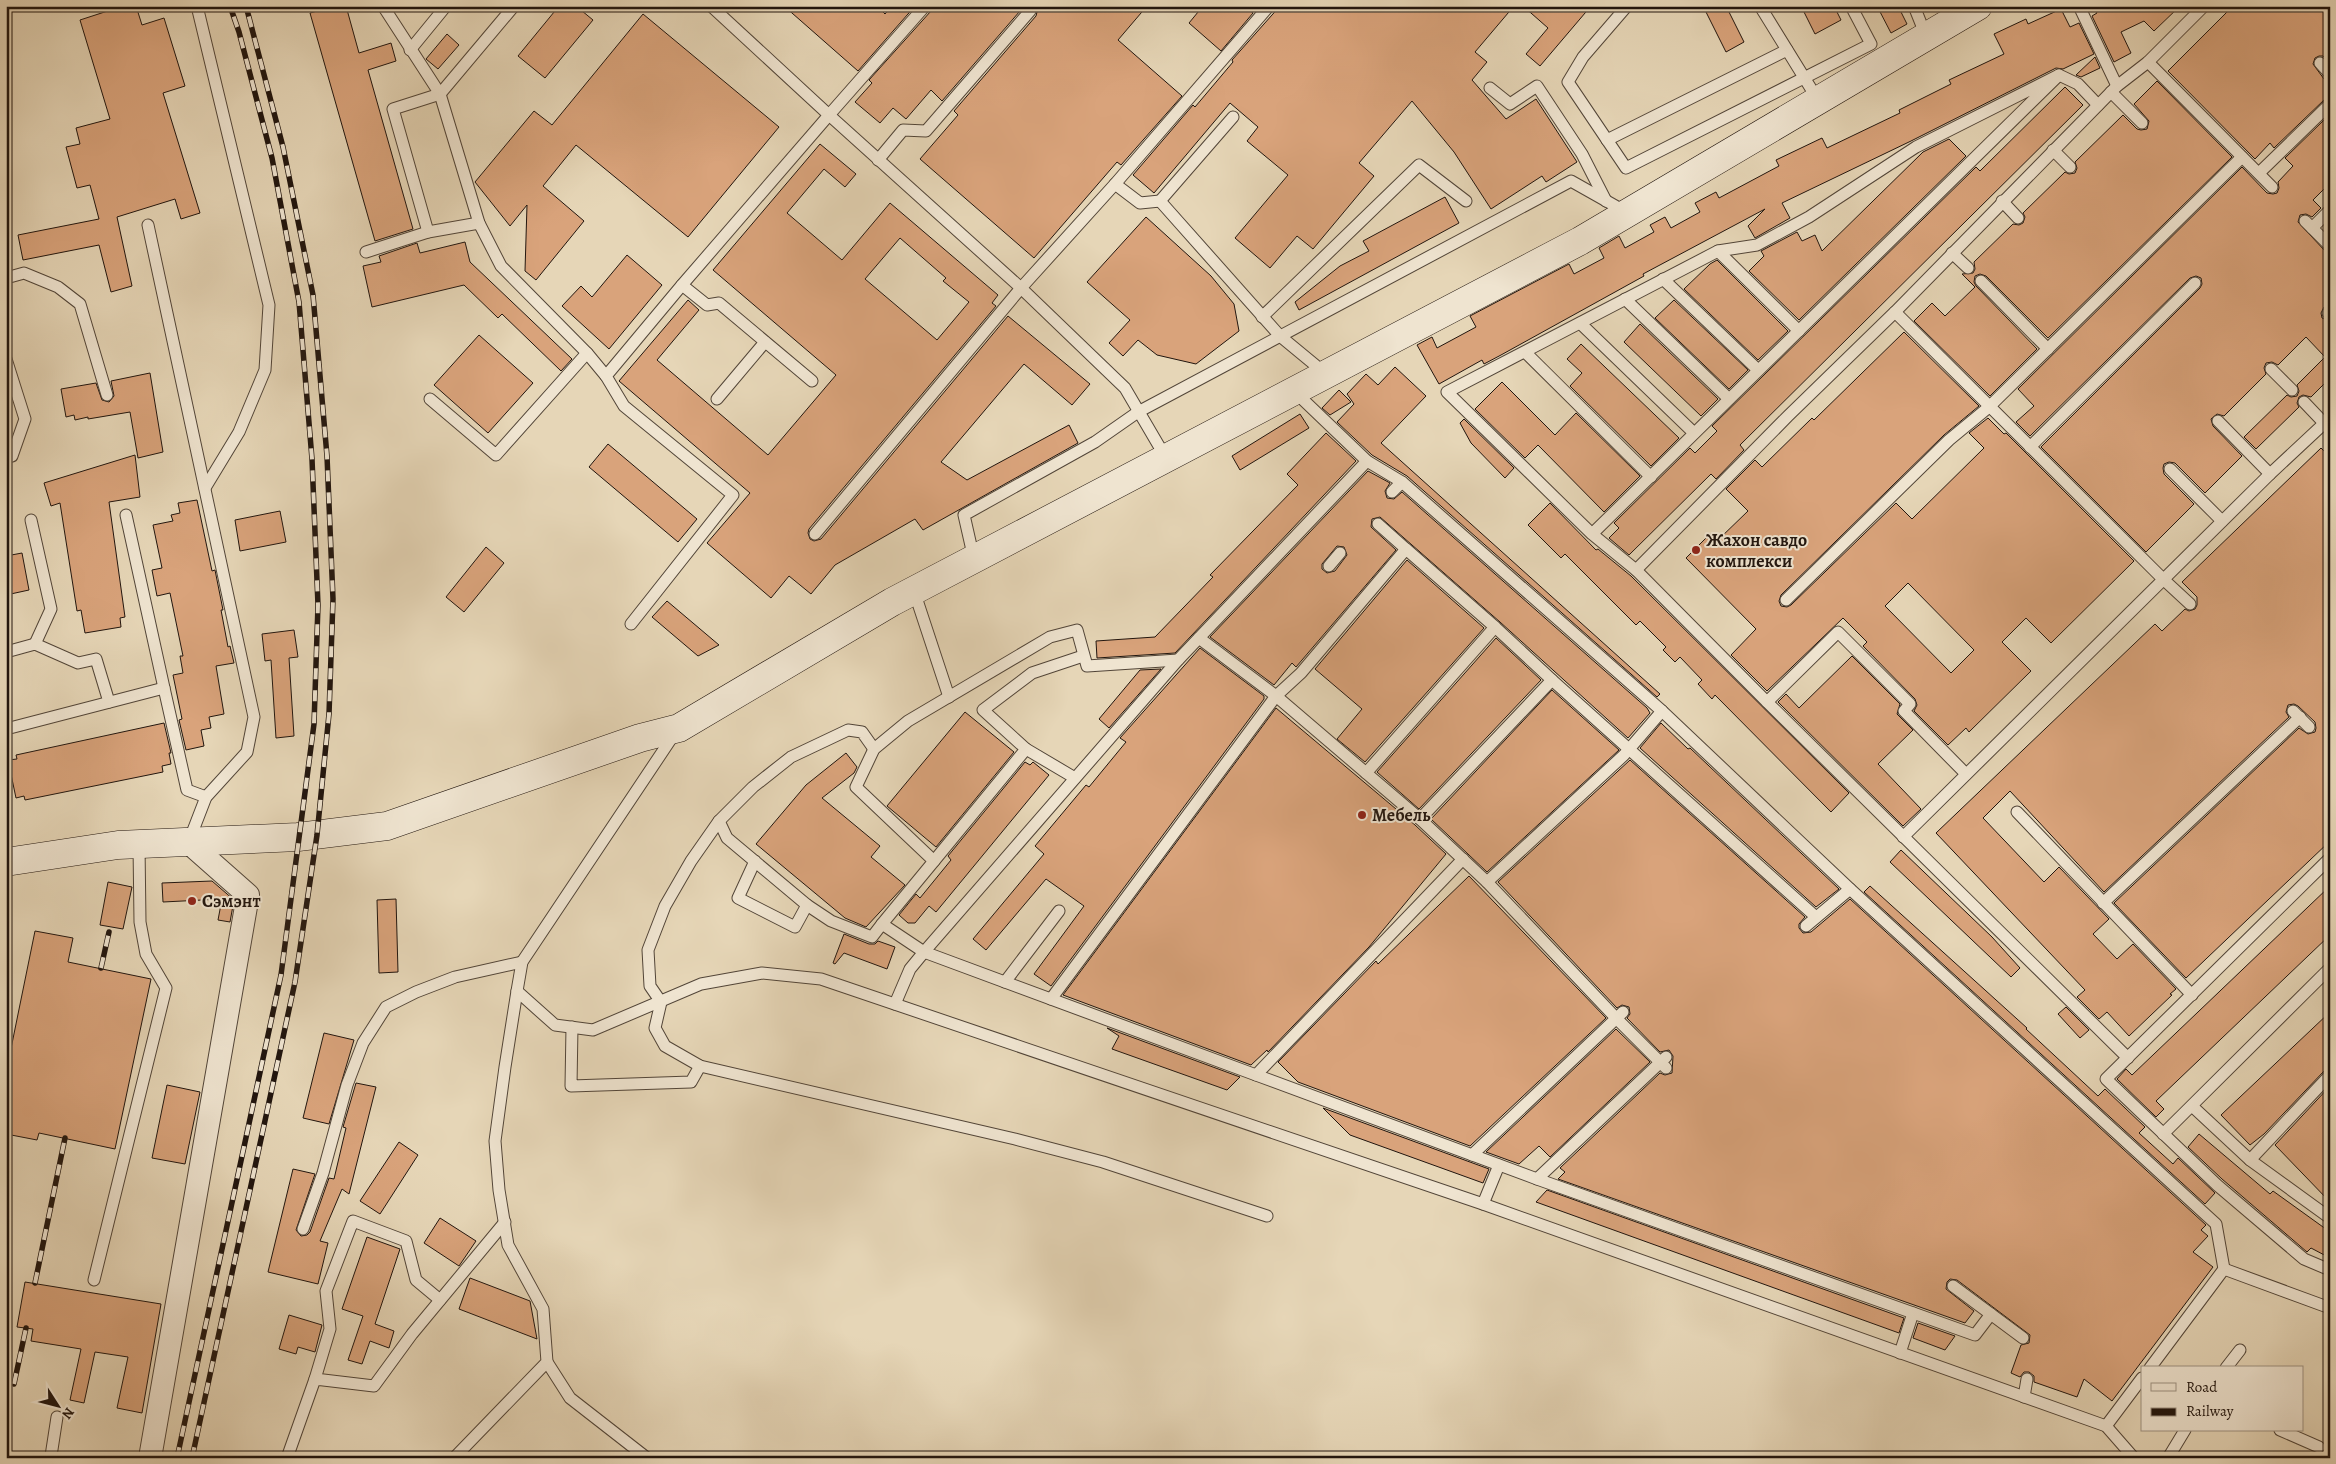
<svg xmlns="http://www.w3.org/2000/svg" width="2336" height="1464" font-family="Alegreya,serif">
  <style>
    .building { fill: #d9a37b; stroke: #21150e; fill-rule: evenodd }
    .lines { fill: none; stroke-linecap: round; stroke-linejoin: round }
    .lane-casing { stroke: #524538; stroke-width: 13 }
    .street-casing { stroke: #524538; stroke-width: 24 }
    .secondary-casing { stroke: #21150e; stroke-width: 29 }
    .lane { stroke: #efe4d0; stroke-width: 11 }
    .street { stroke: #efe4d0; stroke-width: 22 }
    .secondary { stroke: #efe4d0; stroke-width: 28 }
    .rail-casing { stroke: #21150e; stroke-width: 5.5 }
    .rail { stroke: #efe4d0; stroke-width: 4; stroke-dasharray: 11; stroke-linecap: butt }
    .poi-dot { fill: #8f2418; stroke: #efe4d0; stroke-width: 2 }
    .labels { text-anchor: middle; stroke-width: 4; stroke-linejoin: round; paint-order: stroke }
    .poi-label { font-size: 18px; font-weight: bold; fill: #21150e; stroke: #efe4d0; text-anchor: start }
  </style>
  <rect width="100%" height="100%" fill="#e6d6b7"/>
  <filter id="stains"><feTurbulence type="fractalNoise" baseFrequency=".004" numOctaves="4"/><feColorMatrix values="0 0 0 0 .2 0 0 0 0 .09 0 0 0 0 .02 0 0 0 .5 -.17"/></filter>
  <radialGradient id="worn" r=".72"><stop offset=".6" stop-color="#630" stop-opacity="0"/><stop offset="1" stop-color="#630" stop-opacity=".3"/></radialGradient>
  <g class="building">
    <path d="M123 6H136L142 25 164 18 185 86 163 93 200 213 181 219 175 199 117 217 132 286 111 292 99 245 23 260 18 235 99 219 90 185 77 188 66 147 80 144 76 128 110 119 80 20Z"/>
    <path d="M335 6H346L359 53 391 43 396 61 368 70 413 229 375 241 310 13Z"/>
    <path d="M559 6H576L593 20 545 78 518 56Z"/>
    <path d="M784 6H877L885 14 892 6H915L858 71Z"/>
    <path d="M932 6H1018L1020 11 942 101 931 90 906 119 893 108 880 123 855 102 872 83 869 80 931 11Z"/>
    <path d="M1036 6H1147L1118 40 1182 96 1121 165 1117 162 1034 258 920 159 958 115 954 111 1036 16 1037 12Z"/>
    <path d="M1203 6H1244L1253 13 1221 51 1189 23Z"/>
    <path d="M1280 6H1514L1475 52 1487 62 1472 80 1506 119 1536 99 1577 162 1546 182 1542 176 1491 209 1454 152 1412 101 1359 163 1374 176 1313 249 1297 236 1270 268 1235 238 1288 175 1247 141 1258 127 1230 103 1154 193 1133 175 1193 105 1195 107 1233 62 1232 60Z"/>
    <path d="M1523 6H1591L1540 66 1526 54 1548 28Z"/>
    <path d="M1703 6H1726L1744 42 1726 52Z"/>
    <path d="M1801 6H1834L1841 20 1815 34Z"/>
    <path d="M1877 6H1898L1907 24 1891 33Z"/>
    <path d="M2093 6H2180L2154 31 2144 21 2121 32 2131 53 2114 62 2092 16 2097 13Z"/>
    <path d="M2233 6H2330V63L2323 56H2319L2315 58 2313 64 2324 79 2330 81V97L2325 99 2274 148 2270 143 2255 159 2168 71Z"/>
    <path d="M2061 9 2070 27 2079 23 2094 54 2063 69 2056 68 1911 141 1782 203 1790 218 1755 238 1748 226 1765 209 1643 274 1644 276 1501 355 1484 364 1482 360 1439 384 1417 345 1432 337 1437 348 1476 327 1470 316 1569 264 1574 274 1604 258 1599 248 1619 236 1625 248 1654 232 1650 225 1665 217 1671 228 1700 212 1695 203 1716 192 1719 198 1779 166 1776 160 1822 138 1827 148 1900 113 1899 110 1951 84 1949 80 2004 54 1994 34 2026 19 2028 24Z"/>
    <path d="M643 14 779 127 688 237 576 145 543 186 584 221 536 280 525 271 527 205 510 226 475 182 534 111 552 125Z"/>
    <path d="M447 34 459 45 438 69 426 59Z"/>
    <path d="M2095 57 2100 68 2081 77 2076 75Z"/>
    <path d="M2157 81 2232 157 2048 338 1986 276 1980 274 1975 276 1974 282 1976 286 2037 349 1990 396 1914 321 1932 303 1945 316 1975 287 1962 274 1973 273 1975 269 1974 262 2013 224 2019 225 2023 223 2025 217 2023 213 2065 172 2069 174 2075 173 2077 168 2075 162 2123 115 2137 129 2141 130 2147 129 2149 121 2134 104Z"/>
    <path d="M2065 87 2083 105 1740 445 1744 450 1716 479 1711 474 1629 555 1609 538 1619 528 1614 523 1690 448 1695 453 1717 431 1712 426 1976 167 1980 171Z"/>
    <path d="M2324 120 2330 126V183L2313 200 2321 208 2312 217 2306 214 2300 215 2298 222 2325 251 2330 253V306L2324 307 2321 313 2322 318 2330 321V378L2311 397 2303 395 2299 397 2297 403 2299 407 2256 449 2244 437 2287 395 2291 397 2297 396 2299 391 2297 385 2325 357 2306 337 2278 365 2272 362 2266 363 2264 368 2266 374 2224 416 2217 414 2211 419 2213 426 2242 456 2205 493 2175 463 2169 462 2164 464 2163 468 2164 474 2194 504 2146 552 2041 447 2200 288 2202 284 2201 278 2196 276 2190 278 2030 436 2016 422 2034 406 2018 389 2242 167 2267 193 2273 194 2277 193 2279 188 2278 182 2293 166 2285 158Z"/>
    <path d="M1949 139 1966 156 1799 320 1749 271 1764 256 1761 251 1797 232 1802 241 1815 235 1822 251 1923 152Z"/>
    <path d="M820 144 856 174 845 187 824 169 787 213 842 260 890 203 998 295 992 303 996 306 809 529 808 533 810 539 814 541 821 539 1008 316 1090 384 1072 405 1024 364 941 462 967 480 1069 425 1078 443 923 530 915 519 835 565 811 594 789 576 771 598 707 543 750 493 619 381 688 300 699 310 657 360 768 455 836 375 713 270ZM900 238 946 278 943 281 969 302 937 340 865 279Z"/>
    <path d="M1445 197 1459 223 1299 310 1295 302 1340 266 1369 251 1363 241Z"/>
    <path d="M1146 217 1211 276 1234 304 1239 331 1196 364 1157 355 1138 340 1123 356 1109 343 1130 320 1087 282Z"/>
    <path d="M465 242 470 262 572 359 561 371 502 314 498 318 464 285 372 307 363 266 381 262 379 256 417 243 420 253Z"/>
    <path d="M627 255 662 285 609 349 562 306 581 286 592 297Z"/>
    <path d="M1717 260 1788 331 1758 360 1684 289 1710 264Z"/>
    <path d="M1674 300 1748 370 1729 389 1655 318Z"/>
    <path d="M1640 324 1718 399 1701 416 1624 342Z"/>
    <path d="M1904 332 1979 406 1944 435 1781 595 1779 601 1781 606 1787 607 1791 605 1896 503 1912 519 1984 448 1969 433 1988 418 2004 434 2006 433 2134 561 2051 643 2026 618 2002 642 2031 671 1969 732 1966 728 1948 745 1914 711 1917 705 1915 699 1863 646 1867 642 1843 618 1767 691 1731 655 1756 629 1686 558 1711 533 1718 540 1748 511 1726 489 1755 460 1762 467 1812 418 1814 420ZM1908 583 1974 650 1951 673 1885 606Z"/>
    <path d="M479 335 533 383 488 433 434 385Z"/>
    <path d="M1581 344 1679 438 1651 466 1570 386 1582 373 1567 359Z"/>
    <path d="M1395 367 1426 396 1381 443 1660 694 1657 697 1407 476 1372 455 1337 422 1354 404 1347 394 1366 374 1378 385Z"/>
    <path d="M150 373 163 452 138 458 130 412 88 419V417L75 420 74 415 66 417 61 389 96 383 102 400 109 402 114 396 111 381Z"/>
    <path d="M1502 382 1555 435 1576 413 1640 476 1604 512 1538 445 1525 458 1475 409Z"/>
    <path d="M1339 390 1351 402 1330 415 1322 408Z"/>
    <path d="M1300 414 1309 428 1240 470 1232 456Z"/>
    <path d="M1464 419 1514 468 1505 478 1471 443 1460 423Z"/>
    <path d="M1326 433 1356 461 1175 653 1097 658 1096 641 1155 637 1213 577 1210 575 1298 485 1287 474Z"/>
    <path d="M608 444 697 519 678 542 589 467Z"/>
    <path d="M2321 448 2330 457V841L2186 978 2114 903 2299 728 2308 734 2315 732 2316 728 2315 722 2298 706 2294 704 2288 705 2286 712 2289 717 2104 892 2010 791 1983 818 2044 882 2059 867 2109 919 2093 934 2117 959 2133 944 2176 989 2170 994 2172 995 2129 1036 2107 1012 2099 1019 2077 997 2085 990 1936 833 2155 624 2162 631 2185 609 2189 611 2195 609 2197 605V597L2182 582Z"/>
    <path d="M135 455 140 497 109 502 125 617 120 618 121 627 85 633 81 610 77 611 60 503 51 506 44 483Z"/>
    <path d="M1368 471 1390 483 1385 491 1387 498 1394 499 1402 492 1647 708 1650 713 1628 738 1500 622 1380 517 1372 519 1371 527 1396 550 1296 667 1292 663 1274 685 1210 637ZM1337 546 1344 547 1347 555 1335 571 1327 573 1322 569V564Z"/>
    <path d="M197 500 212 571 215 570 223 610H221L228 647 230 646 234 663 216 666 224 714 209 717 211 728 201 730 204 746 186 750 179 720 182 719 173 675 183 673 180 656H183L170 593 157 596 152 570 162 568 153 525 173 521 171 515 180 513 178 503Z"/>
    <path d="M1550 503 1596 550 1598 549 1631 576 1849 793 1831 812 1715 695 1712 699 1698 684 1702 680 1680 657 1675 662 1663 650 1666 647 1640 621 1636 625 1565 554 1561 558 1528 525Z"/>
    <path d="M280 511 286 542 240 551 235 520Z"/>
    <path d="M486 547 504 563 464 612 446 597Z"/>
    <path d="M22 553 29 590 6 595V556Z"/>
    <path d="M1407 560 1484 628 1365 762 1337 739 1362 709 1315 669Z"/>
    <path d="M667 601 719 645 698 656 652 617Z"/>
    <path d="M294 630 298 657 289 658 294 736 276 738 271 660 265 661 262 634Z"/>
    <path d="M1496 638 1541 680 1419 809 1377 772Z"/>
    <path d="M1200 648 1264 696V699L1051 986 1034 974 1084 906 1046 879 986 950 973 939 1044 854 1035 846 1086 785 1089 787 1126 742 1120 738Z"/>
    <path d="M1852 656 1900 704 1897 714 1913 730 1878 764 1921 809 1903 826 1778 702 1786 694 1799 708Z"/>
    <path d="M1161 669 1109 728 1099 719 1140 670Z"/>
    <path d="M1552 690 1619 750 1487 872 1431 819Z"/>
    <path d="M1276 708 1415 825 1446 854 1369 947 1268 1052 1267 1050 1251 1065 1063 995Z"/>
    <path d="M965 712 1014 752 936 847 887 806Z"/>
    <path d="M164 723 171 753H169L171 764 162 766 163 772 25 800 24 796 16 798 8 760 17 759 16 755Z"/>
    <path d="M1661 723 1688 749 1690 748 1839 889 1816 907 1640 748Z"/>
    <path d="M846 753 857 767 854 773 822 798 880 846 871 857 905 885 866 927 845 918 756 844 806 785Z"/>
    <path d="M1630 760 1805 917 1799 924V928L1803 933 1811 932 1850 899 2206 1225 2201 1230 2208 1236 2193 1252 2213 1267 2112 1401 2084 1379 2077 1397 2034 1382V1376L2029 1372H2024L2020 1377 2011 1373 2021 1345 2029 1343 2030 1335 1957 1280 1950 1279 1947 1282 1946 1289 1974 1311 1965 1323 1558 1179 1565 1172 1560 1168 1660 1073 1665 1075 1672 1073 1673 1056 1669 1050 1660 1052 1627 1018 1630 1014 1629 1007 1622 1005 1617 1008 1498 882Z"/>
    <path d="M1025 762 1030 765 1033 762 1049 775 936 912 929 906 915 923H908L899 915 916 894 920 898 951 860 948 856Z"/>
    <path d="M1901 850 1992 937 2020 968 2011 977 1890 862Z"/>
    <path d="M1469 876 1606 1018 1470 1146 1298 1082 1278 1062 1376 961 1378 964Z"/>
    <path d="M212 881 234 900 230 922 218 920 222 899 163 902 162 883Z"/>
    <path d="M108 882 132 887 123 929 100 925Z"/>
    <path d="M1870 886 2027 1028 2026 1029 2098 1096 2105 1089 2145 1127 2139 1133 2173 1164 2178 1158 2215 1193 2205 1204 1864 892Z"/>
    <path d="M2330 886V935L2156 1101 2164 1109 2156 1117 2117 1079 2126 1069 2132 1075Z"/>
    <path d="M396 899 398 972 379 973 377 900Z"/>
    <path d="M35 931 73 938 68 962 151 979 115 1149 39 1133 37 1140 6 1134V1073Z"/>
    <path d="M844 934 869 944H875L878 941 895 947 887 969 844 953 835 964 833 963Z"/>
    <path d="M2066 1007 2089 1030 2080 1038 2058 1014Z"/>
    <path d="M2330 1012V1068L2325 1070 2264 1134 2250 1145 2221 1115Z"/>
    <path d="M1107 1028 1240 1077 1227 1090 1112 1049 1119 1036Z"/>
    <path d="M1616 1029 1650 1062 1550 1157 1539 1146 1519 1164 1486 1152Z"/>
    <path d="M324 1033 354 1040 329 1124 303 1118Z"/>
    <path d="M356 1083 376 1087 349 1194 342 1189 320 1241 328 1243 318 1284 268 1272 293 1169 315 1174 296 1230 301 1236 307 1235 310 1232 329 1178 334 1179 346 1128 343 1127Z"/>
    <path d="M167 1085 200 1092 185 1164 152 1158Z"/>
    <path d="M2330 1086V1202L2275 1145Z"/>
    <path d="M1323 1108 1489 1169 1483 1183 1350 1135Z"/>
    <path d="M2199 1134 2270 1194 2273 1191 2330 1232V1258L2311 1248 2307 1252 2222 1179 2188 1147Z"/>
    <path d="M399 1142 418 1155 380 1214 360 1201Z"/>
    <path d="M1547 1190 1904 1318 1899 1333 1536 1202Z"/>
    <path d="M440 1218 476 1241 459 1266 424 1243Z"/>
    <path d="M367 1237 400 1249 375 1324 394 1331 389 1348 370 1341 362 1364 348 1360 363 1316 342 1309Z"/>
    <path d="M470 1278 530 1301 537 1339 459 1309Z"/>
    <path d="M25 1282 161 1304 142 1413 117 1408 128 1357 95 1352 84 1403 70 1400 81 1349 31 1341 33 1329 17 1327Z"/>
    <path d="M289 1315 322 1325 315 1352 298 1347 296 1354 279 1349Z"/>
    <path d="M1918 1323 1955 1336 1945 1350 1913 1338Z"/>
  </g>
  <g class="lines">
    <defs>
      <g id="lane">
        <path d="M197 6 269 305 265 370 239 432 205 488"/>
        <path d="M383 6 440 94 479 223 501 266 587 353 606 376"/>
        <path d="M925 6 829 115 1021 288 1125 388 1166 458"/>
        <path d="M1627 6 1583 57 1568 82 1626 168 1871 44 1851 6"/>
        <path d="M1760 6 1818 100"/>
        <path d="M1914 6 1926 36"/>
        <path d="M2079 6 2117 86"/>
        <path d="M410 50 446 6"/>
        <path d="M2148 62 2272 187"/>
        <path d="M2320 63 2330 74"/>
        <path d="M2059 75 2078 84 2098 105"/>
        <path d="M1490 88 1510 104 1537 86 1582 154 1606 201"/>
        <path d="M2111 92 2142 123"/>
        <path d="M1233 117 1160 201 1280 336 1326 374"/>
        <path d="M1607 140 1787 50"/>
        <path d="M2053 150 2070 167"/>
        <path d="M878 160 903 130 926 131 1030 11 1025 6"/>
        <path d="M2259 173 2330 104"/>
        <path d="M1115 184 1140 203 1160 201"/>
        <path d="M2002 201 2018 218"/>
        <path d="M2305 221 2330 246"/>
        <path d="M148 225 254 717 247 752 206 797 189 841"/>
        <path d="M2312 228 2330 210"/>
        <path d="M428 232 393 109 440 94 514 6"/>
        <path d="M1718 251 1799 331"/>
        <path d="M366 252 428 232 479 223"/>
        <path d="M1952 253 1968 268"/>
        <path d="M6 278 24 273 58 287 80 304 107 395"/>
        <path d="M1663 279 1758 370"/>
        <path d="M1981 281 2048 349"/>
        <path d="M682 285 707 305 719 303 812 381"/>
        <path d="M1625 299 1729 399"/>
        <path d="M1895 312 2163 579 2190 604"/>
        <path d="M2328 313 2330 314"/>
        <path d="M1262 317 1419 165 1466 201"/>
        <path d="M1580 323 1694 433"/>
        <path d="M1525 352 1651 477"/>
        <path d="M6 359 25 419 12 456 6 457"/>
        <path d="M2271 369 2292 390"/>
        <path d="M1295 392 1367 461 1402 482 1662 711 1850 889 2216 1224 2224 1269"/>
        <path d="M430 399 496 455 587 353"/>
        <path d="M717 399 765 342"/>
        <path d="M2304 402 2324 423"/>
        <path d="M2218 421 2270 474"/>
        <path d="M2030 447 2195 283"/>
        <path d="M1367 461 1178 660 924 952 1256 1075 1463 859"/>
        <path d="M2170 469 2222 521"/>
        <path d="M1392 492 1402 482"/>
        <path d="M126 515 164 688"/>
        <path d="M31 520 51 609 35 644"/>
        <path d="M1378 524 1406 549"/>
        <path d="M815 534 1021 288 1115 184 1269 6"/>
        <path d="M1592 534 2059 75 1916 147 1809 217 1757 245 1718 251 1447 392 1592 534 1636 570 1767 702 2128 1058"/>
        <path d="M974 559 964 515 1095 442 1138 412 1571 181 1626 212"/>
        <path d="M1329 566 1340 553"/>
        <path d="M1636 570 1788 416 1895 312 2117 86 2148 62 2204 6"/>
        <path d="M914 591 949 697"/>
        <path d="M1786 600 1949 440 1989 407 2242 157"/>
        <path d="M631 624 733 495 624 406 606 376 682 285 829 115 711 6"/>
        <path d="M1495 627 1552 680"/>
        <path d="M1199 638 1276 696 1420 819 1487 882 1616 1018 1666 1068"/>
        <path d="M6 652 35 644 78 663 96 659 109 702"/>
        <path d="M1767 702 1838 632 1910 704 1904 711 1966 774"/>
        <path d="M2293 711 2309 727"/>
        <path d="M6 729 164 688 187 790 206 797"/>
        <path d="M675 733 522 962 517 991 555 1025 593 1030 701 984 762 973 821 979 1483 1204 2106 1426 2134 1458"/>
        <path d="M874 749 862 732 848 730 791 757 753 787 719 821 691 861 665 906 648 950 650 986 661 1002 655 1028 665 1046 700 1066 1015 1139 1103 1162 1267 1216"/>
        <path d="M1026 749 1075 778"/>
        <path d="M2017 812 2192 995"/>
        <path d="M1420 819 1552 680 1816 917"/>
        <path d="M719 821 727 838 807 905 795 927 738 898 755 861"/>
        <path d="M1903 837 2270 474 2330 418"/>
        <path d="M2330 858 2106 1079 2217 1185 2304 1259 2330 1270"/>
        <path d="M934 861 1026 749 983 710 1032 673 1083 656"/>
        <path d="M1487 882 1624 755 1662 711"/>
        <path d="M2103 903 2300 717"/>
        <path d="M807 905 831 921 872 937 882 924"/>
        <path d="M1806 926 1850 889"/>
        <path d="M1005 982 1059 911"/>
        <path d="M1051 999 1276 696 1301 673 1406 549 1495 627 1366 773"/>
        <path d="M895 1004 910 969 924 952 882 924 934 861 856 787 874 749 908 721 1050 637 1077 630 1087 666 1178 660"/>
        <path d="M572 1027 571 1086 691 1082 700 1066"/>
        <path d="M1256 1075 1537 1179 1975 1335 1991 1314"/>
        <path d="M2192 1106 2250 1160 2330 1218"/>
        <path d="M2163 1134 2330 968"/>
        <path d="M1472 1155 1623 1012"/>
        <path d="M2250 1160 2330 1075"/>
        <path d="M1537 1179 1666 1057"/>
        <path d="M1483 1204 1499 1165"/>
        <path d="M303 1229 323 1173 347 1085 363 1043 386 1007 416 992 455 977 522 962"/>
        <path d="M94 1280 166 988 146 954 140 922 139 845"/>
        <path d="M1953 1286 2023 1338"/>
        <path d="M1900 1353 1913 1313"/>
        <path d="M547 1362 570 1398 647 1458"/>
        <path d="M2150 1368 2224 1269 2330 1308"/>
        <path d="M2226 1368 2240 1350"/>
        <path d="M315 1379 330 1329 326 1291 353 1221 406 1241 416 1280 440 1300"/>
        <path d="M2024 1397 2027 1379"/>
        <path d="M2106 1426 2142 1378"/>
        <path d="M2280 1430 2319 1447"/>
        <path d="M51 1456 57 1417"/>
        <path d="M287 1458 315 1379 374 1386 412 1334 505 1222"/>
        <path d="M454 1458 547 1362 543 1309 508 1245 499 1190 495 1141 505 1067 517 991"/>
        <path d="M2168 1458 2185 1430"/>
      </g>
      <path id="street" d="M150 1458 248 895 188 842"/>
      <path id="secondary" d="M6 862 118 845 298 837 387 826 640 738 679 728 892 602 1580 241 1978 6"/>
    </defs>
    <use href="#lane" class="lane-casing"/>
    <use href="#street" class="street-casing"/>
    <use href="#secondary" class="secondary-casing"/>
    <use href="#lane" class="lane"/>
    <use href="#street" class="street"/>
    <use href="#secondary" class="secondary"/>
    <defs>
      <g id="rail">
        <path d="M101 968 109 932"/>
        <path d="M35 1283 65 1138"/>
        <path d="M14 1384 26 1328"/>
        <path d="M177 1458 281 975 314 724 318 605 312 459 299 302 272 158 239 32 230 6"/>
        <path d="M192 1458 295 982 317 835 329 714 333 599 327 456 313 295 283 147 246 6"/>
      </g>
    </defs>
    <use href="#rail" class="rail-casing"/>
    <use href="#rail" class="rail"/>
  </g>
  <g class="poi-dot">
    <circle cx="1696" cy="550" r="5"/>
    <circle cx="1362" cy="815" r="5"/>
    <circle cx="192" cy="901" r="5"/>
  </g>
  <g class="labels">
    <g class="poi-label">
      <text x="1706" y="546">Жахон савдо<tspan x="1706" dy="21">комплекси</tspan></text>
      <text x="1372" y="821">Мебель</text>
      <text x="202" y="907">Сэмэнт</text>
    </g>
  </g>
  <rect width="2336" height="1464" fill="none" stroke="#e6d6b7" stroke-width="25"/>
  <rect x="8" y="8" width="2321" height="1449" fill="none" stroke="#21150e" stroke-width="2.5"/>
  <rect x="12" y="12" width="2311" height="1439" fill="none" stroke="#21150e"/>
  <rect x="2141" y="1366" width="162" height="65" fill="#efe4d0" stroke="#9d9182"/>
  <rect x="2151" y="1383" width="25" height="8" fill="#efe4d0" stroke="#9d9182"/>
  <text x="2186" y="1392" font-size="15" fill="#21150e">Road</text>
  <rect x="2151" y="1408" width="25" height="8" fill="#21150e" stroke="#9d9182"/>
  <text x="2186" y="1416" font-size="15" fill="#21150e">Railway</text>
  <g transform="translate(58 1406) rotate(126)" stroke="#efe4d0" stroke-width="4" paint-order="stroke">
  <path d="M0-4L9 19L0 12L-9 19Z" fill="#21150e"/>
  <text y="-8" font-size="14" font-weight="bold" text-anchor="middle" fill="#21150e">N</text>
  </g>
  <rect width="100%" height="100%" filter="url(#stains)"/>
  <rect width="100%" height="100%" fill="url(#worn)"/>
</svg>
